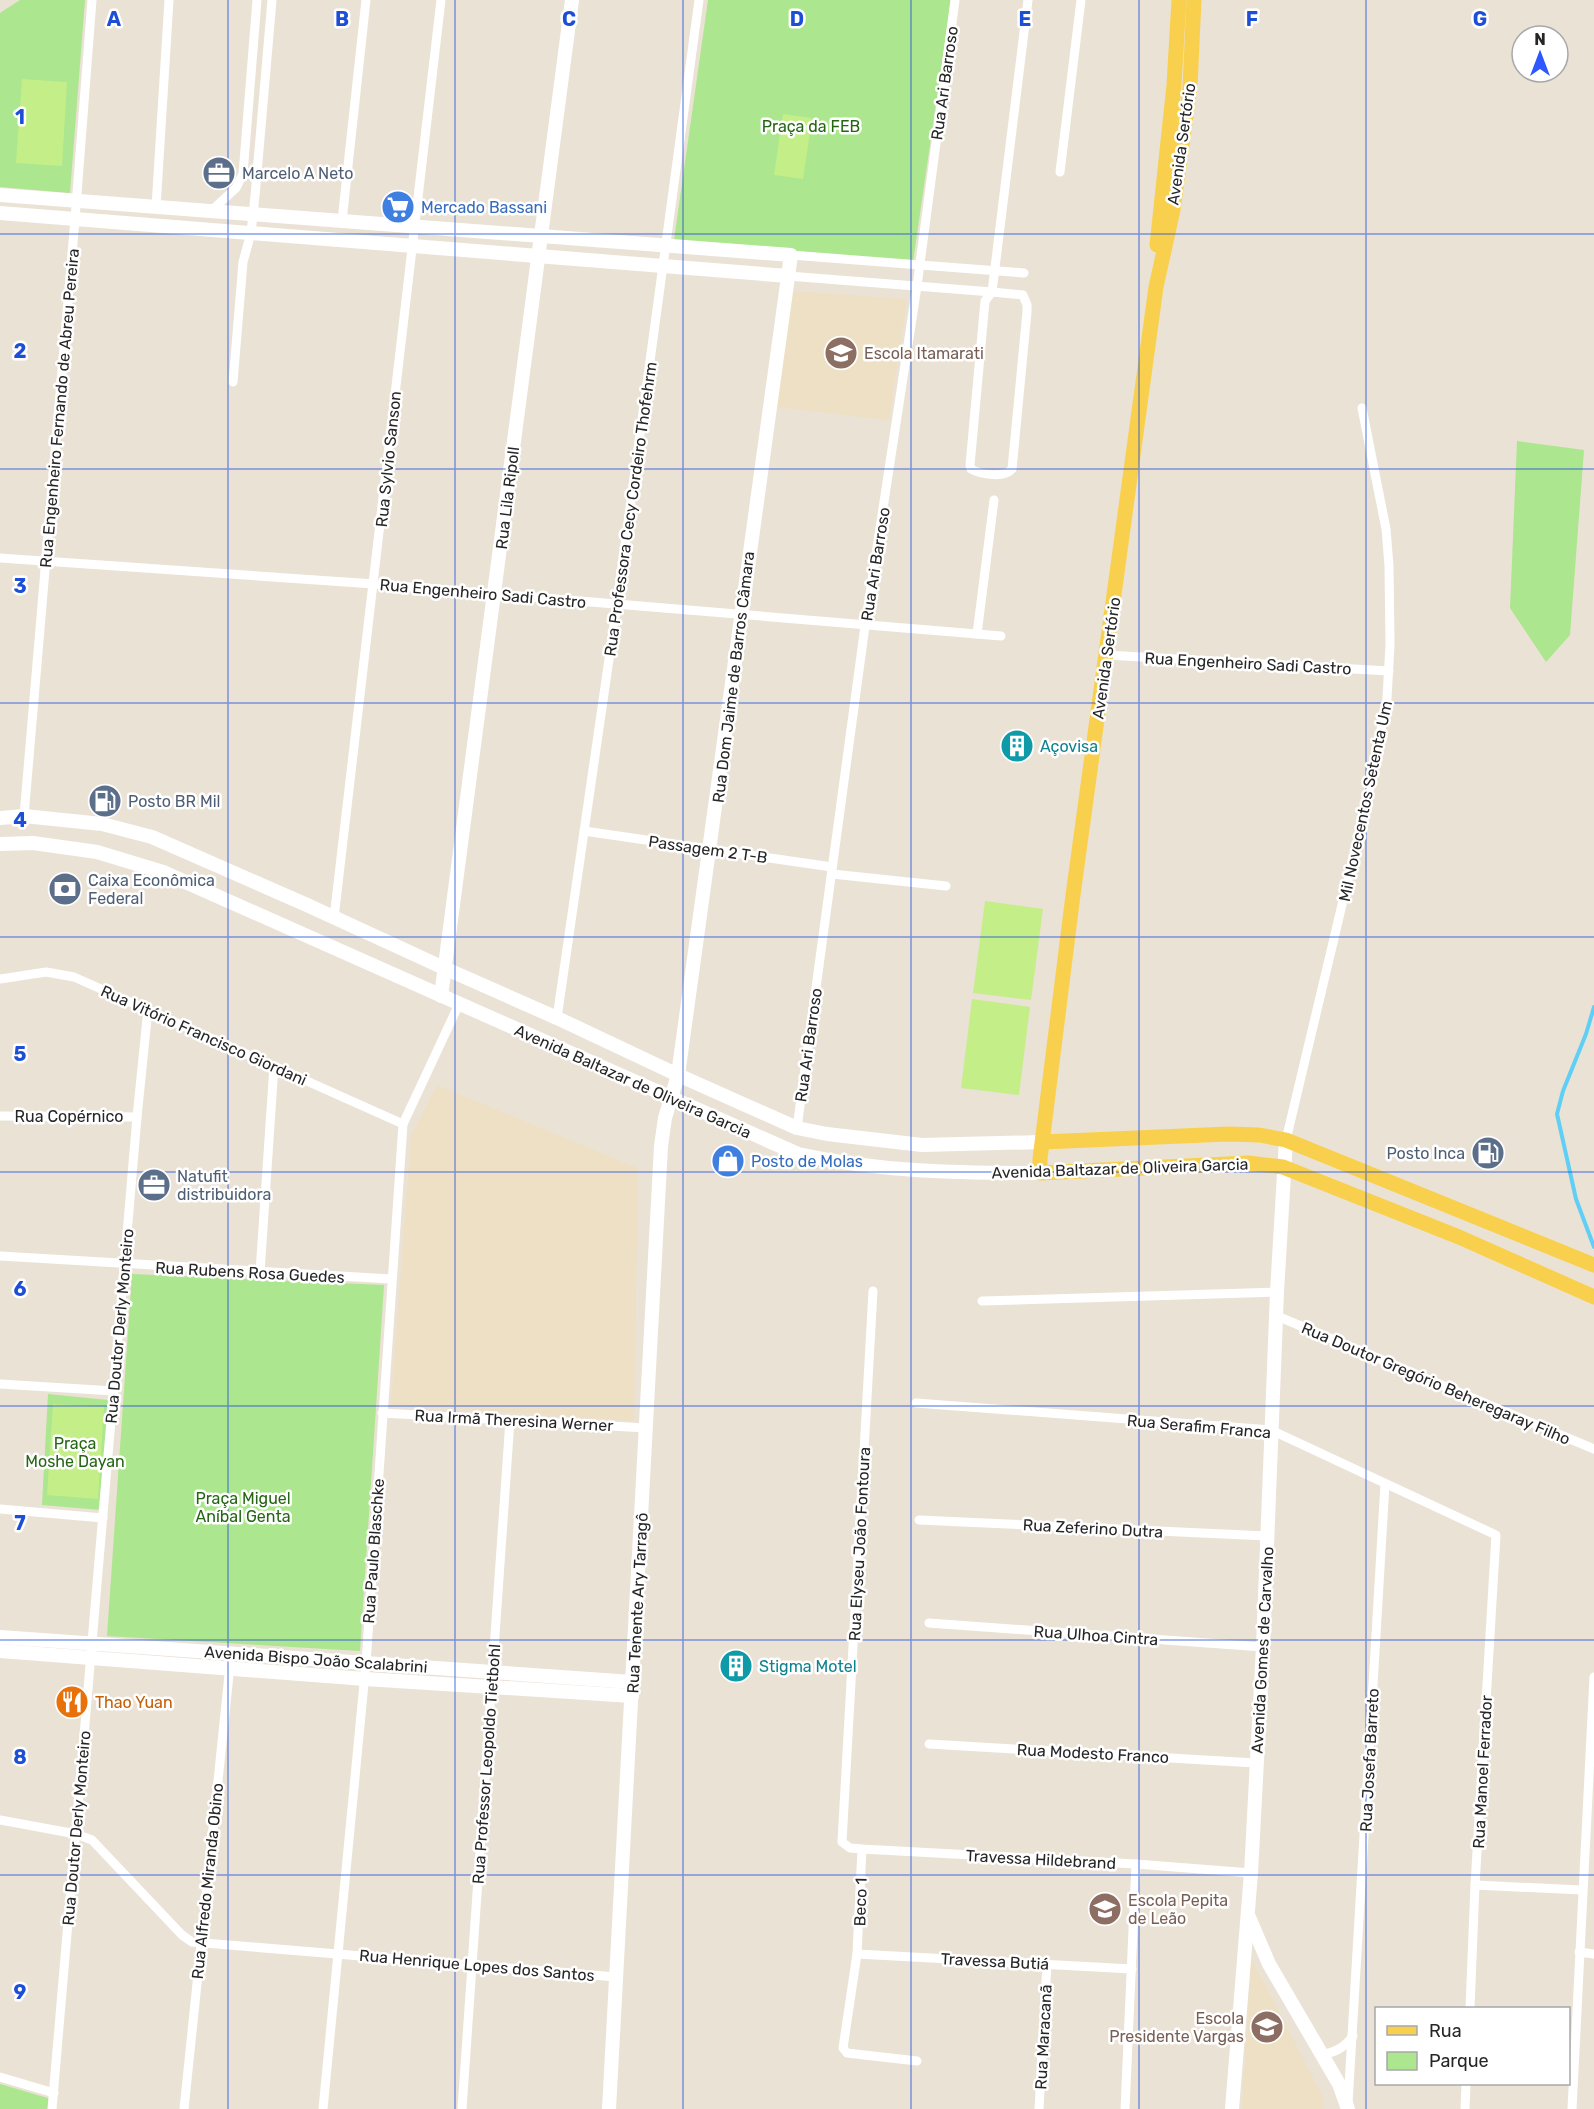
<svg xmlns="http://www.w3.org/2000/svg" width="1594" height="2109" font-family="Rubik,sans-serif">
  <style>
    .education { fill: #eee0c4 }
    .green { fill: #ace68e }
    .pitch { fill: #c4ee88 }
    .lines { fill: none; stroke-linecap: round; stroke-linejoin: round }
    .stream { stroke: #60cff5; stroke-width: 4 }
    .street { stroke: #fff; stroke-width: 9 }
    .secondary { stroke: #fff; stroke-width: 14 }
    .primary { stroke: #f9d04d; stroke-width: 15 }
    .grid { fill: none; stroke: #1d4ed8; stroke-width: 1.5; stroke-opacity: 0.55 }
    .labels { text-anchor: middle; stroke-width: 5; stroke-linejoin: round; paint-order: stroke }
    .street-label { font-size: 16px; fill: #262626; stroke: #fff }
    .park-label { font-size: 16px; fill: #256614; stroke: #fff }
    .service-label { font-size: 16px; fill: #4e5e75; stroke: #fff; text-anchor: start }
    .shop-label { font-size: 16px; fill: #366cbe; stroke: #fff; text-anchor: start }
    .education-label { font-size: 16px; fill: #785e54; stroke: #fff; text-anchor: start }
    .culture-label { font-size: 16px; fill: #0d838f; stroke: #fff; text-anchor: start }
    .food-label { font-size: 16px; fill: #c56008; stroke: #fff; text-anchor: start }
    .grid-label { font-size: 20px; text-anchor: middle; font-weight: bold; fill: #1d4ed8; stroke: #fff; stroke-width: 5; stroke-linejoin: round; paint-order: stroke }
  </style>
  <rect width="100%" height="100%" fill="#ebe2d6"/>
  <g class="education">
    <path d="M794 291 907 299 889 420 774 407Z"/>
    <path d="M437 1085 638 1168 634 1421 391 1405 411 1136Z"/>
    <path d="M1251 1958 1322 2095 1324 2109H1242Z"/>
  </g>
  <g class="green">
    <path d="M20 0H85L70 193 0 187V13Z"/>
    <path d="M708 0H951L913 262 674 240Z"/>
    <path d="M1517 441 1584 450 1570 635 1546 662 1510 608Z"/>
    <path d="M132 1274 384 1285 360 1651 107 1636Z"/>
    <path d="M48 1394 108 1400 101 1510 42 1505Z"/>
    <path d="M0 2084 51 2099 50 2109H0Z"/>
  </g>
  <g class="pitch">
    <path d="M22 79 67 82 62 166 16 163Z"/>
    <path d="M783 114 812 118 803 179 774 175Z"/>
    <path d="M985 901 1043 909 1031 1000 973 993Z"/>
    <path d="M972 999 1030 1007 1019 1095 961 1088Z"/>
    <path d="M53 1404 104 1407 98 1499 47 1495Z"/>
  </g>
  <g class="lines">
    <path class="stream" d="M1594 1007 1586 1034 1563 1091 1557 1114 1576 1199 1594 1247"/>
    <g class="street">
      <path d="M1060 172 1081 0"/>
      <path d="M156 207 169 0"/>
      <path d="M211 211 236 188 243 174 257 0"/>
      <path d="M342 221 366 0"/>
      <path d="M791 255 1024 273"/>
      <path d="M788 276 992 292 1023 295 1027 305V312L1012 469C1005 478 981 475 971 469L970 465 985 301 992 292 1028 0"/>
      <path d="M233 382 243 262 251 233 255 196 272 0"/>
      <path d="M0 558 374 584 1001 636"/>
      <path d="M977 634 994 500"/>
      <path d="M1106 655 1389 671"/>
      <path d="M24 816 75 219 92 0"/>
      <path d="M584 831 832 867"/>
      <path d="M832 874 946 886"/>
      <path d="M334 918 441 0"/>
      <path d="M0 979 46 972 74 977 403 1124"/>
      <path d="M557 1018 617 604 699 0"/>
      <path d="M0 1116 137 1117"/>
      <path d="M797 1128 865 626 917 286 955 0"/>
      <path d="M1286 1140 1371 783 1387 698 1390 645 1389 566 1386 529 1362 408"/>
      <path d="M0 1256 391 1279"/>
      <path d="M260 1272 274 1066"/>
      <path d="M873 1291 842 1842 850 1848 862 1849 1136 1864 1251 1873"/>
      <path d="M982 1301 1277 1292"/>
      <path d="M1277 1316 1594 1449"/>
      <path d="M0 1384 114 1391"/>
      <path d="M916 1403 1271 1430 1496 1535 1475 1885 1470 2008"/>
      <path d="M382 1413 646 1428"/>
      <path d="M0 1509 103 1518"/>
      <path d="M919 1520 1267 1536"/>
      <path d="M929 1623 1263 1647"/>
      <path d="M929 1744 1256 1763"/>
      <path d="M0 1820 76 1834 92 1840 182 1935 192 1942 616 1977"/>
      <path d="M862 1849 857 1954 843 2048 847 2053 917 2061"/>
      <path d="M1475 1885 1582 1890"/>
      <path d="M1579 1952 1594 1954"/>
      <path d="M857 1954 1132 1969"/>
      <path d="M1322 2054C1336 2053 1345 2047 1353 2036"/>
      <path d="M0 2077 54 2093"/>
      <path d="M1348 2103 1385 1484"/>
      <path d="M52 2109 137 1117 148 1009"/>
      <path d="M184 2109 230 1665"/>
      <path d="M323 2109 366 1663 403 1124 459 1004"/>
      <path d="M462 2109 510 1420"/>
      <path d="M1039 2109 1047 1964"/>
      <path d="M1125 2109 1136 1864"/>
      <path d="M1465 2109 1466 2084"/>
      <path d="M1572 2109 1594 1677"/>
    </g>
    <g class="secondary">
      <path d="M0 195 791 255 678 1075 665 1118 661 1146 609 2109"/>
      <path d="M0 213 788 276"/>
      <path d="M0 818 24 816 102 824 152 837 307 905 444 968 557 1018 678 1075 797 1128 827 1134 922 1145 1043 1142"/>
      <path d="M0 844 33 843 97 852 163 872 798 1154C880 1172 957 1173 1040 1173"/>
      <path d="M441 996 572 0"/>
      <path d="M0 1637 632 1682"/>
      <path d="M0 1651 365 1679 632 1696"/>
      <path d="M1248 1915 1269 1964 1339 2084 1348 2109"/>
      <path d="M1232 2109 1251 1873 1263 1647 1277 1292 1286 1140"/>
    </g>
    <g class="primary">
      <path d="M1194 0 1190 87 1173 210 1156 287 1073 895 1040 1159V1173L1248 1163 1283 1167 1459 1237 1594 1297"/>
      <path d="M1157 245 1174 85 1179 0"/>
      <path d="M1043 1142 1228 1134 1259 1135 1286 1140 1594 1265"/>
    </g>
  </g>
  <path class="grid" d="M228 0V2109M455 0V2109M683 0V2109M911 0V2109M1139 0V2109M1366 0V2109M0 234H1594M0 469H1594M0 703H1594M0 937H1594M0 1172H1594M0 1406H1594M0 1640H1594M0 1875H1594"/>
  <defs>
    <symbol id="office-disc" viewBox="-11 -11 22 22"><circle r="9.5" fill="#5c6f8a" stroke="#fff"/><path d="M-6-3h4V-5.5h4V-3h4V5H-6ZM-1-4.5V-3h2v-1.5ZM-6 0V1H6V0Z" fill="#fff"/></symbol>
    <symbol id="supermarket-disc" viewBox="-11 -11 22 22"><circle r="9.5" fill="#3f7fe0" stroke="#fff"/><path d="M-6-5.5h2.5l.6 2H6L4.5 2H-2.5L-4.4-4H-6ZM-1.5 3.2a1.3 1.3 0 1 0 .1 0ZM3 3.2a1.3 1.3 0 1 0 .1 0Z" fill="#fff"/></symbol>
    <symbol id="school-disc" viewBox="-11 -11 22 22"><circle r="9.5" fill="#8d6e63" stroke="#fff"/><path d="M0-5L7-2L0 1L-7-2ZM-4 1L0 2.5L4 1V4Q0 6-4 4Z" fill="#fff"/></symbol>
    <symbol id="building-disc" viewBox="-11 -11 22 22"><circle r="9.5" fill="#0f9aa8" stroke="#fff"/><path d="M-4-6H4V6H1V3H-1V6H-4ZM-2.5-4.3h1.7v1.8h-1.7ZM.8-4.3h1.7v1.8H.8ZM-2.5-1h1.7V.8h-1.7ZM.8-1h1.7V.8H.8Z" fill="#fff"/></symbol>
    <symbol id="fuel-disc" viewBox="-11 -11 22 22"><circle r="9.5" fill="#5c6f8a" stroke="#fff"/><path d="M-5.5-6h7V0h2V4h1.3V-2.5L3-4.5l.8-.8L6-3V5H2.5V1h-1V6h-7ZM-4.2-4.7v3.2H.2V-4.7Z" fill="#fff"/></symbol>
    <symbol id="bank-disc" viewBox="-11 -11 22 22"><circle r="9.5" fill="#5c6f8a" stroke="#fff"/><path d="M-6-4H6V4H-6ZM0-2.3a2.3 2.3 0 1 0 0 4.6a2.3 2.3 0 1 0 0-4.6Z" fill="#fff"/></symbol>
    <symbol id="shop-disc" viewBox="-11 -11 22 22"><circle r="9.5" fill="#3f7fe0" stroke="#fff"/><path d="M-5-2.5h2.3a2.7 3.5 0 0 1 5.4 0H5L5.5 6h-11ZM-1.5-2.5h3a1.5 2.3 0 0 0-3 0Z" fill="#fff"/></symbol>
    <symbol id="restaurant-disc" viewBox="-11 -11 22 22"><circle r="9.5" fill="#e8710a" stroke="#fff"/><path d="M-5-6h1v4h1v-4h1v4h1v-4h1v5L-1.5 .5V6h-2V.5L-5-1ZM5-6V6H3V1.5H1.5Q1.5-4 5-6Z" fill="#fff"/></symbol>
  </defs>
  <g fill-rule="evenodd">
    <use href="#office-disc" x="200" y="154" width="38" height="38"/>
    <use href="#supermarket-disc" x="379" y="188" width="38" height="38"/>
    <use href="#school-disc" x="822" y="334" width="38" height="38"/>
    <use href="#building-disc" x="998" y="727" width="38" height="38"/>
    <use href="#fuel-disc" x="86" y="782" width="38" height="38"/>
    <use href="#bank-disc" x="46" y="870" width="38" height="38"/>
    <use href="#fuel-disc" x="1469" y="1134" width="38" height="38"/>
    <use href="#shop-disc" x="709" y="1142" width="38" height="38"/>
    <use href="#office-disc" x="135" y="1166" width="38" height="38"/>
    <use href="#building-disc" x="717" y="1647" width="38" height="38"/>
    <use href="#restaurant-disc" x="53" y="1683" width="38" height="38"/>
    <use href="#school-disc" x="1086" y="1890" width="38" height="38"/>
    <use href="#school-disc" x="1248" y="2008" width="38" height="38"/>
  </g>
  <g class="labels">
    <g class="street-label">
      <text transform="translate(944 83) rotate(-82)" y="6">Rua Ari Barroso</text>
      <text transform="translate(1181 144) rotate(-82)" y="6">Avenida Sertório</text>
      <text transform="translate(59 408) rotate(-85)" y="6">Rua Engenheiro Fernando de Abreu Pereira</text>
      <text transform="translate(388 459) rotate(-84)" y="6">Rua Sylvio Sanson</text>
      <text transform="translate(507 498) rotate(-83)" y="6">Rua Lila Ripoll</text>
      <text transform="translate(630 509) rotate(-82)" y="6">Rua Professora Cecy Cordeiro Thofehrm</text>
      <text transform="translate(875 564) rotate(-81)" y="6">Rua Ari Barroso</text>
      <text transform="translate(483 593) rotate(5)" y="6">Rua Engenheiro Sadi Castro</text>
      <text transform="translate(1106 658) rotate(-82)" y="6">Avenida Sertório</text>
      <text transform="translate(1248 663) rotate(3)" y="6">Rua Engenheiro Sadi Castro</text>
      <text transform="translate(733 677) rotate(-83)" y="6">Rua Dom Jaime de Barros Câmara</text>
      <text transform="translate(1365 801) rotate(-78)" y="6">Mil Novecentos Setenta Um</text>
      <text transform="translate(708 849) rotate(8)" y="6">Passagem 2 T-B</text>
      <text transform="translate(204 1035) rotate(24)" y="6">Rua Vitório Francisco Giordani</text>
      <text transform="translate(808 1045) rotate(-82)" y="6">Rua Ari Barroso</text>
      <text transform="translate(633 1081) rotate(24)" y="6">Avenida Baltazar de Oliveira Garcia</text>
      <text x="69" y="1122">Rua Copérnico</text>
      <text transform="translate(1120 1168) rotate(-2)" y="6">Avenida Baltazar de Oliveira Garcia</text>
      <text transform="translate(250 1272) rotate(3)" y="6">Rua Rubens Rosa Guedes</text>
      <text transform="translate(119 1326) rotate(-85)" y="6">Rua Doutor Derly Monteiro</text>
      <text transform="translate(1436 1383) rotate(23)" y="6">Rua Doutor Gregório Beheregaray Filho</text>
      <text transform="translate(514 1420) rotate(3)" y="6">Rua Irmã Theresina Werner</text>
      <text transform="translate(1199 1426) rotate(5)" y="6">Rua Serafim Franca</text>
      <text transform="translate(1093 1528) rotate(3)" y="6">Rua Zeferino Dutra</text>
      <text transform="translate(859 1544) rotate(-87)" y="6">Rua Elyseu João Fontoura</text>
      <text transform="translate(373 1551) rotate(-86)" y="6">Rua Paulo Blaschke</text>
      <text transform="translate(637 1603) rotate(-87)" y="6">Rua Tenente Ary Tarragô</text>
      <text transform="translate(1096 1635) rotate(4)" y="6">Rua Ulhoa Cintra</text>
      <text transform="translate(1262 1650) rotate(-87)" y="6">Avenida Gomes de Carvalho</text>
      <text transform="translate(316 1659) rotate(4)" y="6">Avenida Bispo João Scalabrini</text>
      <text transform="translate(1093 1753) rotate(3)" y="6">Rua Modesto Franco</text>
      <text transform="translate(1369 1760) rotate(-87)" y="6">Rua Josefa Barreto</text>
      <text transform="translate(486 1764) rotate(-86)" y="6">Rua Professor Leopoldo Tietbohl</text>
      <text transform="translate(1482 1772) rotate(-87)" y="6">Rua Manoel Ferrador</text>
      <text transform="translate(76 1828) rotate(-85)" y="6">Rua Doutor Derly Monteiro</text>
      <text transform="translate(1041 1859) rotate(3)" y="6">Travessa Hildebrand</text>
      <text transform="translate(207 1881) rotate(-84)" y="6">Rua Alfredo Miranda Obino</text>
      <text transform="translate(860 1902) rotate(-88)" y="6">Beco 1</text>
      <text transform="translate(995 1961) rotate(3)" y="6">Travessa Butiá</text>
      <text transform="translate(477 1965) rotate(5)" y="6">Rua Henrique Lopes dos Santos</text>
      <text transform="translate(1043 2037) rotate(-87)" y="6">Rua Maracanã</text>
    </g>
    <g class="park-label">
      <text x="811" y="132">Praça da FEB</text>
      <text x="75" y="1449">Praça<tspan x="75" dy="18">Moshe Dayan</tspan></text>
      <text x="243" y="1504">Praça Miguel<tspan x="243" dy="18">Aníbal Genta</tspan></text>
    </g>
    <g class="service-label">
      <text x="242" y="179">Marcelo A Neto</text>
      <text x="128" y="807">Posto BR Mil</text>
      <text x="88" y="886">Caixa Econômica<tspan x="88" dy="18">Federal</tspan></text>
      <text x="1465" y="1159" text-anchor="end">Posto Inca</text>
      <text x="177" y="1182">Natufit<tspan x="177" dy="18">distribuidora</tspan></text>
    </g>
    <g class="shop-label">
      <text x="421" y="213">Mercado Bassani</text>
      <text x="751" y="1167">Posto de Molas</text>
    </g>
    <g class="education-label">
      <text x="864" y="359">Escola Itamarati</text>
      <text x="1128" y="1906">Escola Pepita<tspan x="1128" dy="18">de Leão</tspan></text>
      <text x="1244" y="2024" text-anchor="end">Escola<tspan x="1244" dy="18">Presidente Vargas</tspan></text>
    </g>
    <g class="culture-label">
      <text x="1040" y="752">Açovisa</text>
      <text x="759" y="1672">Stigma Motel</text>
    </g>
    <g class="food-label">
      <text x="95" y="1708">Thao Yuan</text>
    </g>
  </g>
  <g class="grid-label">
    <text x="114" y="26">A</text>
    <text x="342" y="26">B</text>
    <text x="569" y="26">C</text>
    <text x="797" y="26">D</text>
    <text x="1025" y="26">E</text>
    <text x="1252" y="26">F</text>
    <text x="1480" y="26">G</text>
    <text x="20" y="124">1</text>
    <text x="20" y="358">2</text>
    <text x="20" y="593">3</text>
    <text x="20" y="827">4</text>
    <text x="20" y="1061">5</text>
    <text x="20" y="1296">6</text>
    <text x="20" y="1530">7</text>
    <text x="20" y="1764">8</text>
    <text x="20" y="1999">9</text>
  </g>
  <rect x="1375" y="2007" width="195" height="78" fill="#ffffff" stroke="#a8a8a8" stroke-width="1.5"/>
  <rect x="1387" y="2026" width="30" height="9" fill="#f9d04d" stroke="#a8a8a8" stroke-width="1.5"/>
  <text x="1429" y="2037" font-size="18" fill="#262626">Rua</text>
  <rect x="1387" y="2052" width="30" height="18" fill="#ace68e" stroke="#a8a8a8" stroke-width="1.5"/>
  <text x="1429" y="2067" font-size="18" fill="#262626">Parque</text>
  <g transform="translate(1540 54)"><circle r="28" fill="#ffffff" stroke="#a8a8a8" stroke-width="1.5"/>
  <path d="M0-4.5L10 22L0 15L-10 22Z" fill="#2f57ff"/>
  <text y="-9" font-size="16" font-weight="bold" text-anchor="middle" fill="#262626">N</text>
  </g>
</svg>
